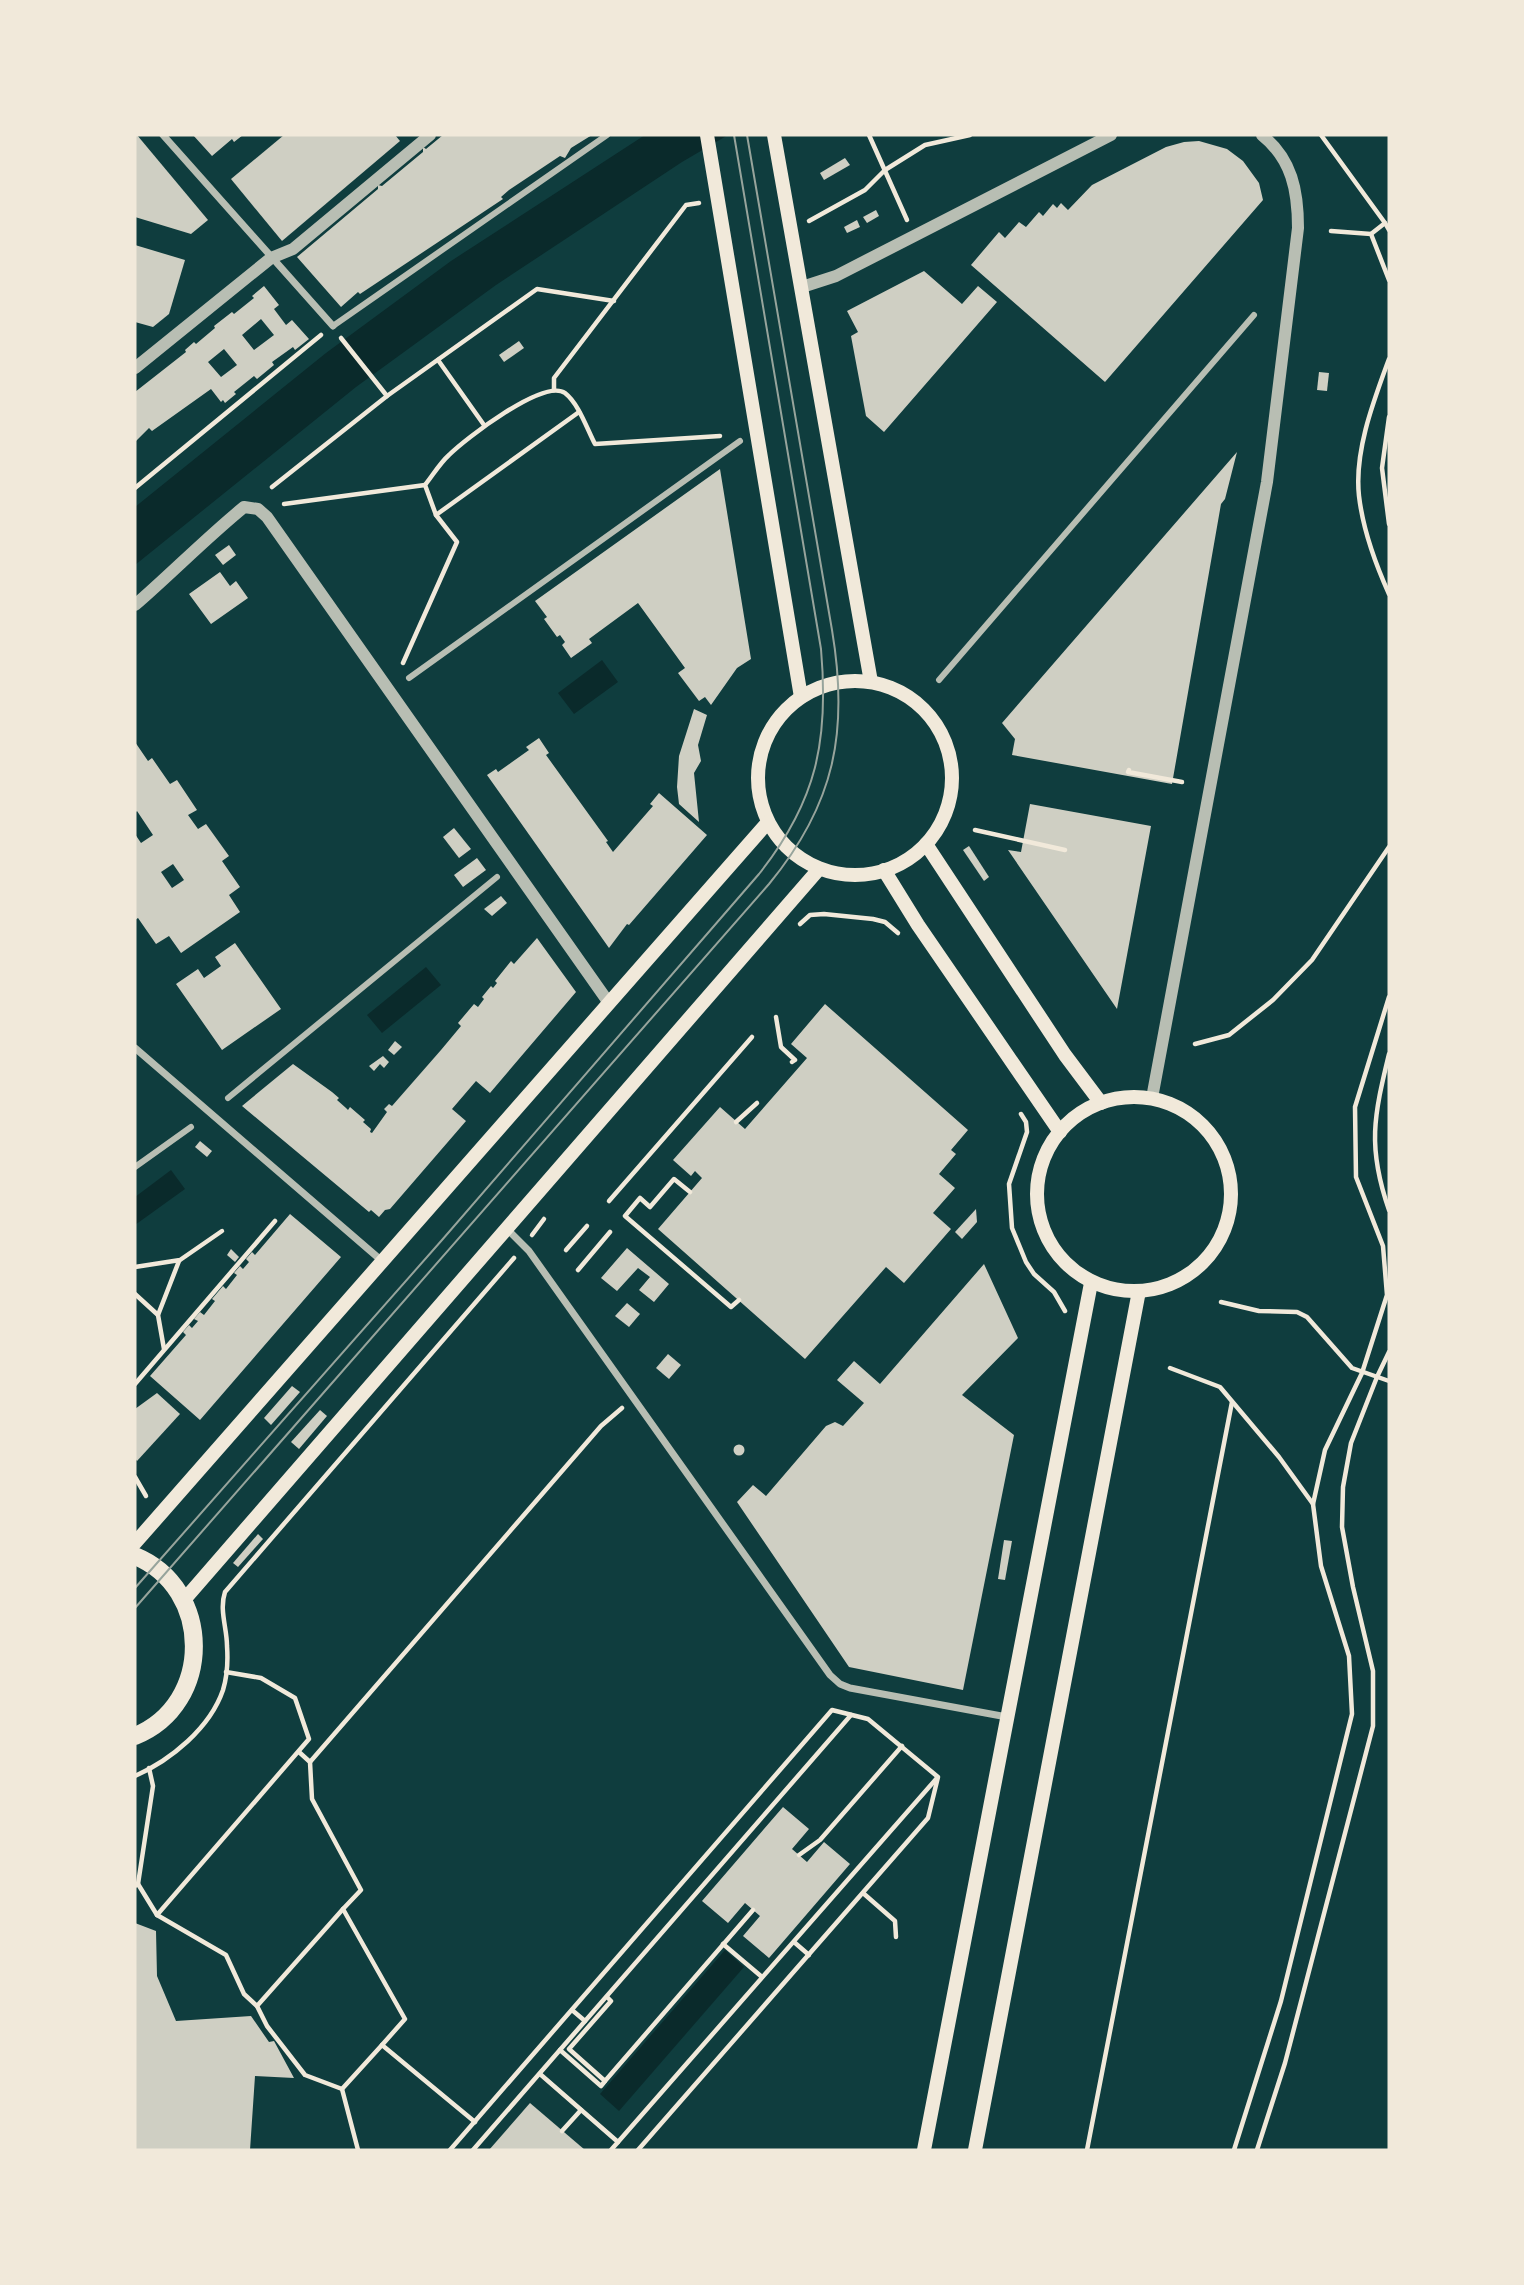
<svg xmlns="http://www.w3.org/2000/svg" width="1524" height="2285" font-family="'Asap Condensed',sans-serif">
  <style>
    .water { fill: #0a2a2b }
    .building { fill: #cfcfc3; fill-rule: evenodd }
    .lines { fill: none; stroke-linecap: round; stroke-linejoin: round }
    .path { stroke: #f1e9da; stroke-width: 4.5 }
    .pedestrian { stroke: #b8beb3; stroke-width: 6 }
    .minor { stroke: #b8beb3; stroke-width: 7 }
    .tertiary { stroke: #b8beb3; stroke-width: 12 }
    .secondary { stroke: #f1e9da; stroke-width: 14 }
    .primary { stroke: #f1e9da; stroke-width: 18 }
    .tram { stroke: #97a49c; stroke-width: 2 }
  </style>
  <rect width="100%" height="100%" fill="#0f3d3e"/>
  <g class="water">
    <path d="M645 135H728L682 162 496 285 356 387 135 565V507L326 353 451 261Z"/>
    <path d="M602 660 618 682 574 714 558 693Z"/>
    <path d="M426 967 441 985 382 1033 367 1015Z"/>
    <path d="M171 1170 185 1189 135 1225V1197Z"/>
    <path d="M725 1950 744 1967 619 2111 600 2094Z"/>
  </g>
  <g class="building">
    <path d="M135 135H137L208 220 191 234 135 217Z"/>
    <path d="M193 135H243L234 142 232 139 212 156Z"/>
    <path d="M284 135H395L400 141 282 241 231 179Z"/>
    <path d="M443 135H592L571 148 565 158 560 156 509 190 501 197 503 199 360 294 358 292 341 307 297 257 378 189V185L382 186 423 152V147L426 149Z"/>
    <path d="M1199 141 1227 149 1243 161 1259 183 1263 200 1105 382 971 265 999 232 1005 238 1019 222 1026 227 1039 212 1043 216 1053 204 1057 208 1061 203 1068 210 1092 185 1166 147 1184 142Z"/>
    <path d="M845 158 850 165 824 180 820 173Z"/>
    <path d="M876 210 879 216 867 223 863 217Z"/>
    <path d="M857 220 860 227 847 233 844 227Z"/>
    <path d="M135 245 185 260 169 314 153 327 135 322Z"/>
    <path d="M924 271 962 304 978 286 997 302 884 432 866 416 851 336 858 332 847 311Z"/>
    <path d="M264 286 279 305 274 309 286 325 292 320 309 339 295 350 293 347 272 362 274 365 257 379 254 376 234 392 236 394 225 403 223 400 221 402 211 389 152 431 149 428 135 442V392L186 352 185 350 194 342 196 344 215 328 214 326 232 312 234 314 254 298 252 296ZM261 319 274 335 254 350 242 335ZM224 349 237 365 221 377 208 362Z"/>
    <path d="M519 341 524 348 504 362 499 355Z"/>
    <path d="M1319 372 1329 373 1327 391 1317 390Z"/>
    <path d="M1237 452 1225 499 1221 504 1172 784 1012 755 1015 739 1002 723Z"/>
    <path d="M720 469 751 659 737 668 711 705 705 697 699 701 678 673 685 668 638 603 589 639 592 643 571 658 562 645 565 642 560 635 557 637 544 619 547 617 535 601Z"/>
    <path d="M229 545 236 555 223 565 215 555Z"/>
    <path d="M220 572 230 586 236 581 248 598 211 624 189 594Z"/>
    <path d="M694 709 707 715 698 745 701 761 694 773 699 822 679 804 677 787 679 756Z"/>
    <path d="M539 738 549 753 546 755 608 841 606 842 613 852 653 806 650 804 659 793 707 835 629 925 627 924 609 948 487 775 496 769 498 772 529 750 526 747Z"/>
    <path d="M135 742 148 761 152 758 170 784 177 780 197 810 188 815 198 829 206 824 229 856 222 861 240 887 229 895 240 912 181 953 169 936 156 944 138 918 135 920V834L141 843 153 835 137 811 135 813ZM173 864 184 880 172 888 161 872Z"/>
    <path d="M1030 804 1151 826 1117 1009 1008 850 1021 852Z"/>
    <path d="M454 828 471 849 459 858 443 837Z"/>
    <path d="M969 846 989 877 984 881 963 850Z"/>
    <path d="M477 858 486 870 463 887 454 875Z"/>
    <path d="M501 896 507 903 492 916 484 909Z"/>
    <path d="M537 938 576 992 490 1093 476 1081 452 1109 466 1121 390 1209 385 1210 379 1217 371 1210 369 1212 242 1106 293 1064 332 1092 339 1098 337 1100 346 1108 348 1110 350 1107 365 1120 363 1122 371 1129 370 1132 372 1133 387 1112 384 1109 389 1104 392 1106 441 1050 461 1026 458 1023 474 1004 478 1007 484 999 482 997 491 986 493 988 497 983 495 981 511 961 514 964Z"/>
    <path d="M235 943 281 1009 222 1050 176 984 198 969 204 978 221 966 215 957Z"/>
    <path d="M825 1004 968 1130 951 1150 956 1154 939 1174 955 1188 933 1213 951 1229 904 1283 886 1267 805 1359 658 1229 702 1178 695 1171 691 1176 673 1160 720 1107 745 1129 807 1058 791 1044Z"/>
    <path d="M395 1041 402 1047 394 1055 388 1050Z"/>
    <path d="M383 1056 389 1062 384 1068 380 1064 374 1071 369 1066Z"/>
    <path d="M200 1141 212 1151 207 1157 195 1147Z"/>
    <path d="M976 1209 977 1222 962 1239 955 1232Z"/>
    <path d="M290 1214 341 1257 200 1420 150 1376 186 1335 183 1332 189 1325 192 1328 198 1321 194 1319 200 1312 204 1315 215 1301 212 1299 223 1286 226 1289 237 1275 234 1273 240 1266 243 1269 249 1262 246 1259 252 1252 255 1255Z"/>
    <path d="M627 1248 669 1284 654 1302 639 1290 650 1277 638 1268 617 1291 601 1278Z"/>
    <path d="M231 1249 239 1257 235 1262 227 1255Z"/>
    <path d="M984 1264 1018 1338 962 1395 1014 1435 963 1690 849 1667 737 1502 753 1485 766 1496 826 1426 835 1422 843 1426 864 1403 837 1380 854 1361 880 1384Z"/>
    <path d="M627 1303 640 1314 629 1327 615 1316Z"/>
    <path d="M668 1354 681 1365 669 1379 656 1368Z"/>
    <path d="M292 1386 300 1392 271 1425 264 1418Z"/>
    <path d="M157 1393 180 1414 137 1461 135 1458V1409Z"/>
    <path d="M320 1410 327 1416 299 1449 291 1442Z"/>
    <circle cx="739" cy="1450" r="5.5"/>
    <path d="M258 1534 263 1539 238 1567 233 1563Z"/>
    <path d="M1004 1540 1012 1541 1005 1580 998 1579Z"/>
    <path d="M783 1807 809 1829 792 1849 807 1862 824 1842 850 1864 769 1958 743 1936 760 1916 745 1903 728 1923 702 1901Z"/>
    <path d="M135 1923 156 1931 157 1976 176 2021 251 2016 269 2042 274 2041 294 2078 255 2076 250 2150H135Z"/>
    <path d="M530 2103 585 2150H489Z"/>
  </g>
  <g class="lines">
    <g class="path">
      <path d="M869 135 907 220"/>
      <path d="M1321 135 1385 223 1371 234"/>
      <path d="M809 221 865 190 885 170 925 145 970 135"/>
      <path d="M1385 223 1389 230"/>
      <path d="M1331 231 1371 234 1389 280"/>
      <path d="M341 338 387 396"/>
      <path d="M1389 359C1374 400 1354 451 1359 496 1363 530 1375 563 1389 594"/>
      <path d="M438 360 484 425"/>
      <path d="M554 390V378L686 205 699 203"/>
      <path d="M1389 417 1382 468 1389 524"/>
      <path d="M272 487 387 396 537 289 614 301"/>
      <path d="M135 488 321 335"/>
      <path d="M284 504 425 485"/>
      <path d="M436 515 579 412"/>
      <path d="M403 663 457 542 436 515 425 485C433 475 440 463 449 455 465 439 544 378 565 393 579 404 587 429 595 444L720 436"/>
      <path d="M1129 770 1128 772 1182 782"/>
      <path d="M975 830 1065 850"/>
      <path d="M800 924 810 915 824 914 873 919 885 922 898 933"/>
      <path d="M776 1017 781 1047 795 1060 792 1062"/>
      <path d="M1195 1044 1229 1035 1273 1000 1312 960 1389 847"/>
      <path d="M1389 1054C1374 1116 1367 1147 1389 1210"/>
      <path d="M1021 1114 1026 1122 1027 1132 1009 1184 1012 1228 1026 1262 1034 1274 1054 1292 1065 1311"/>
      <path d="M736 1122 757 1103"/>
      <path d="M690 1192 674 1179 650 1207 640 1198 625 1216 731 1307 739 1300"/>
      <path d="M609 1201 752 1037"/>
      <path d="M532 1235 544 1219"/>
      <path d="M566 1250 587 1226"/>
      <path d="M135 1267 180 1260 222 1231"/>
      <path d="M578 1270 610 1232"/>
      <path d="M135 1294 158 1315"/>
      <path d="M1221 1302 1259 1311 1297 1312 1307 1317 1352 1368 1389 1381"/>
      <path d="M164 1349 158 1315 179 1261"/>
      <path d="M1170 1368 1220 1387 1279 1457 1313 1504 1321 1566 1349 1656 1352 1714 1281 2001 1234 2150"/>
      <path d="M135 1384 275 1221"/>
      <path d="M135 1477 146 1496"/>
      <path d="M1313 1504 1325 1450 1362 1373 1387 1295 1383 1246 1356 1177 1355 1107 1389 997"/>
      <path d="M299 1752 310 1762 312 1799 361 1890 343 1909 405 2019 382 2045 475 2122"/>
      <path d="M310 1762 601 1426 622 1408"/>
      <path d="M135 1776C171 1760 210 1728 223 1690 227 1677 228 1660 227 1646 227 1628 219 1610 225 1592L514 1258"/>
      <path d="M799 1855 820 1840 902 1746"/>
      <path d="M138 1884 153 1786 149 1768"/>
      <path d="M135 1886 138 1884 157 1915 226 1955 244 1994 257 2006 267 2026 305 2075 342 2089 358 2150"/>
      <path d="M863 1893 895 1921 896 1937"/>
      <path d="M157 1915 309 1739 295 1698 261 1678 226 1672"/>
      <path d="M794 1942 809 1955"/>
      <path d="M723 1944 762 1977"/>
      <path d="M607 1997 611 2001 569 2049 605 2081 753 1910"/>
      <path d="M257 2006 343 1909"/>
      <path d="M572 2010 585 2021"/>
      <path d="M560 2050 601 2086 605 2081"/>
      <path d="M540 2074 618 2142"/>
      <path d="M342 2089 382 2045"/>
      <path d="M562 2131 581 2110"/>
      <path d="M450 2150 832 1710 868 1719 938 1777 928 1818 638 2150"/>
      <path d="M473 2150 851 1715"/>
      <path d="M611 2150 937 1778"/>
      <path d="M1087 2150 1232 1402"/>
      <path d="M1257 2150 1285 2063 1373 1726V1671L1353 1587 1342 1527 1343 1487 1351 1443 1377 1377 1389 1352"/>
    </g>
    <g class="pedestrian">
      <path d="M333 326 607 135"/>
      <path d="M409 678 740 441"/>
      <path d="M939 680 1254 315"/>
      <path d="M228 1098 497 877"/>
      <path d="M135 1167 191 1127"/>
    </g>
    <g class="minor">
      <path d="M163 135 333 326"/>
      <path d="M135 1048 382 1261"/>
      <path d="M507 1229 529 1251 830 1675 840 1684 850 1688 1007 1717"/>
    </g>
    <g class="tertiary">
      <path d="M802 287 836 276 1111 135"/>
      <path d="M135 368 271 258 293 249 430 135"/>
      <path d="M135 605C172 573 206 538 244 507L258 509 267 517 609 1003"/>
      <path d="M1152 1098 1267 482 1298 228C1298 191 1292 159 1262 135"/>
    </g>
    <g class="secondary">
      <path d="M707 135 801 697"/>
      <path d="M774 135 871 682"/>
      <circle cx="855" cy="778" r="97"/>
      <path d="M926 844 1065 1055 1101 1103"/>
      <path d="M884 870 918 925 1060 1132"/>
      <circle cx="1134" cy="1194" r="97"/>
      <path d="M135 1543 768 822"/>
      <path d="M184 1600 819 869"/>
      <path d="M924 2150 1091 1283"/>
      <path d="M975 2150 1139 1291"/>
    </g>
    <path class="primary" d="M135 1556C213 1588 214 1704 135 1736"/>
    <g class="tram">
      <path d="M135 1588 442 1240 759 874C817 801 829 740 821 649L734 135"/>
      <path d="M135 1608 769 884C835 804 849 731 832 630L747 135"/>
    </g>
  </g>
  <rect width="1524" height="2285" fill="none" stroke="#f1e9da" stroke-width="273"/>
</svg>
